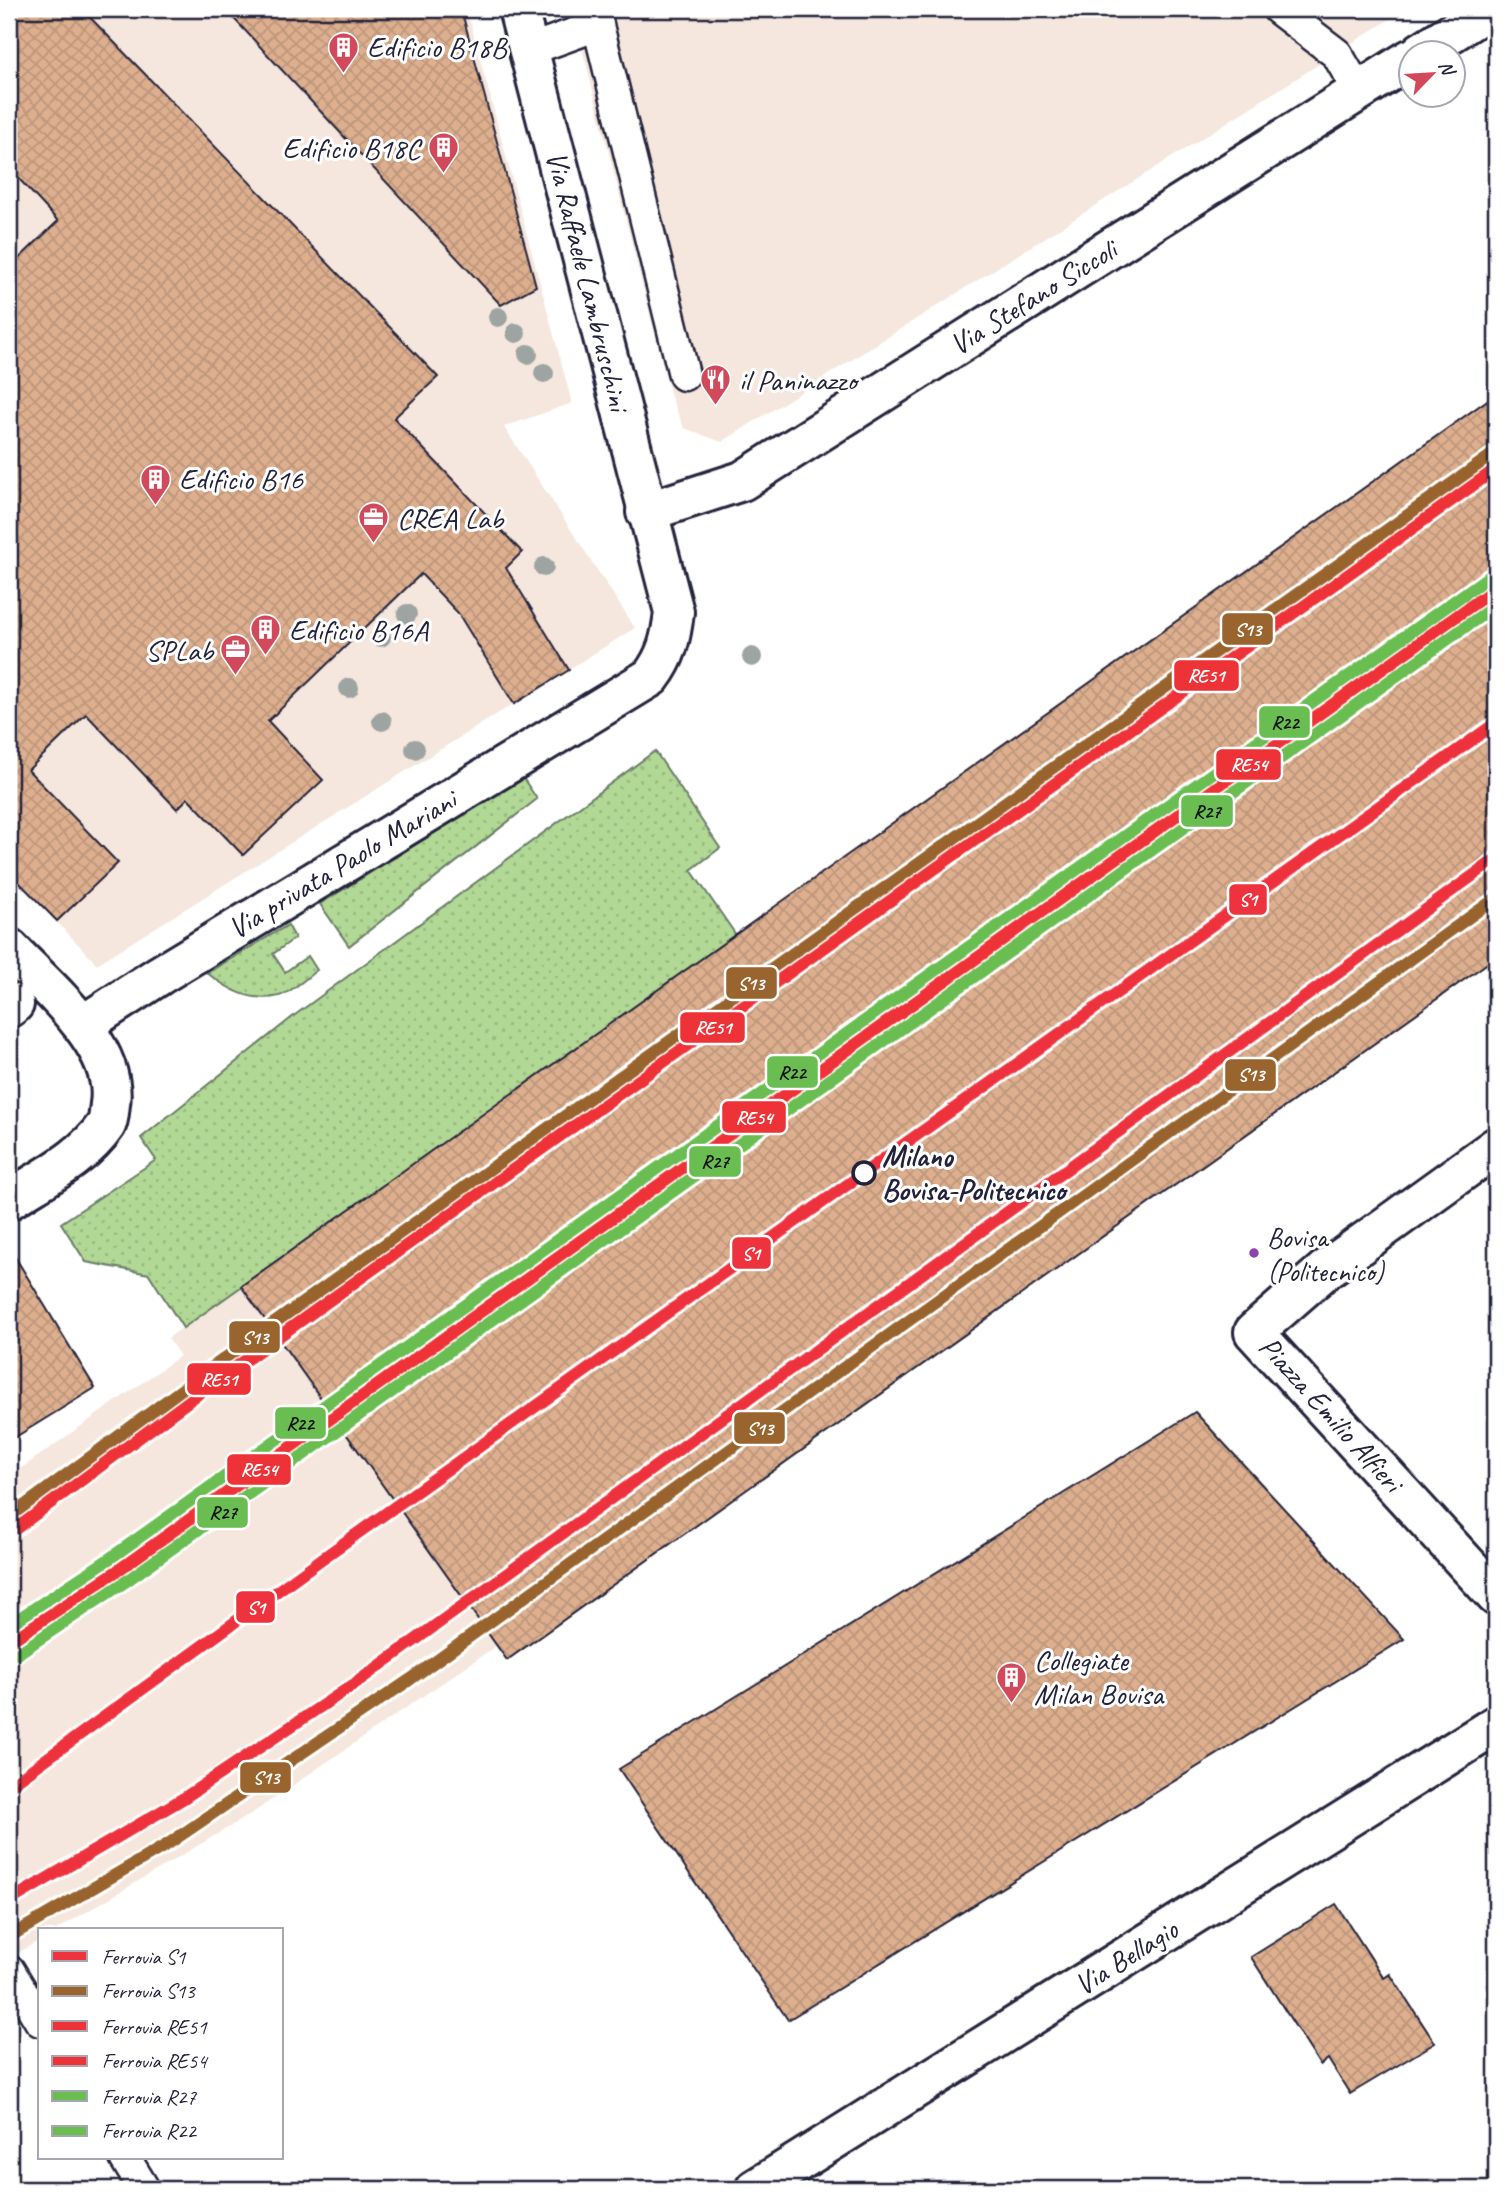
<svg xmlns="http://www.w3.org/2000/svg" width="1505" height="2198" font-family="Caveat,sans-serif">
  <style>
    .built { fill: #f5e7dd }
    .grass { fill: url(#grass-dots); stroke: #6a7d68; stroke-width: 2 }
    .building { fill: url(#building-cross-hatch); stroke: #22223b; stroke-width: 2 }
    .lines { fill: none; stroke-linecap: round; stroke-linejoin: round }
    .lane-casing { stroke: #22223b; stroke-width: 35 }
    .street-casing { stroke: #22223b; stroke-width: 44 }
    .lane { stroke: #fff; stroke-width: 30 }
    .street { stroke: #fff; stroke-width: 38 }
    .rail-1-casing { stroke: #fff; stroke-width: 18 }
    .rail-2-casing { stroke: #fff; stroke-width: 18 }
    .rail-3-casing { stroke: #fff; stroke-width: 18 }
    .rail-4-casing { stroke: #fff; stroke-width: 18 }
    .rail-5-casing { stroke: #fff; stroke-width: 18 }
    .rail-6-casing { stroke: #fff; stroke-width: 18 }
    .rail-1 { stroke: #ee333e; stroke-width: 12 }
    .rail-2 { stroke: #99642e; stroke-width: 12 }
    .rail-3 { stroke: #ee3338; stroke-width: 12 }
    .rail-4 { stroke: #ee3338; stroke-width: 12 }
    .rail-5 { stroke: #69bd51; stroke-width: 12 }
    .rail-6 { stroke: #69bd51; stroke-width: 12 }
    .tree { fill: #9da4a2 }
    .stop-dot { fill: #fff; stroke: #22223b; stroke-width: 3.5 }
    .bus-dot { fill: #8e44ad; stroke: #fff; stroke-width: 2.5 }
    .labels { text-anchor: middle; stroke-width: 6; stroke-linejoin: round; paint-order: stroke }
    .bus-label { font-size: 28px; fill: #22223b; stroke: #fff; text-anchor: start }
    .poi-label { font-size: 30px; fill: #22223b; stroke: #fff; text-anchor: start }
    .street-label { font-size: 30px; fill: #22223b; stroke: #fff }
    .stop-label { font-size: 30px; font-weight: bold; fill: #22223b; stroke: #fff; text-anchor: start }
    .line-badge { stroke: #fff; stroke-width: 2.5 }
    .badge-label { font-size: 19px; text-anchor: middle; font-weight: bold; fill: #fff }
    .pale-badge-label { font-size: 19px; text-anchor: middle; font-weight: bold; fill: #111 }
  </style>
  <defs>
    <pattern id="grass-dots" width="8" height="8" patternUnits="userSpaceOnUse" patternTransform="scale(1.75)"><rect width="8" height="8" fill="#b1d894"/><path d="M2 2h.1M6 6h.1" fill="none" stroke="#98b980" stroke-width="1.8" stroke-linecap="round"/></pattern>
    <pattern id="building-cross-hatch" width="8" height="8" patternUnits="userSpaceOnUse" patternTransform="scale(1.75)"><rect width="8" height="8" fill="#ddaf8e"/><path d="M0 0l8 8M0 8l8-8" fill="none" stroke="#bd967b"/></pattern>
  </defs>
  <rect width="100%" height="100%" fill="#fff"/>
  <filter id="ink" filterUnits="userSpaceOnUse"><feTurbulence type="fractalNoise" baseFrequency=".0143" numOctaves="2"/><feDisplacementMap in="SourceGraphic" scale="14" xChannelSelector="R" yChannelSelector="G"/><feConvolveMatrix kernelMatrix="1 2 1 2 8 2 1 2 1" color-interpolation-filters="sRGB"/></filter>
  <g filter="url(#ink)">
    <g class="built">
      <path d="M9 9H458L470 21 572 403 504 427 635 628 97 964 9 872Z"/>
      <path d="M572 9H1406L722 442 684 428 671 397Z"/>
      <path d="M1496 394V957L506 1660 496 1646 251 1814 56 1930H40V1940L9 1958V1477L180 1356 168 1338Z"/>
    </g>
    <g class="grass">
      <path d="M655 751 720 848 691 870 736 935 183 1328 149 1274 86 1262 61 1223 156 1160 141 1138 295 1015Z"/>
      <path d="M523 778 537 799 349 946 320 904Z"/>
      <path d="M288 925 295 938 273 954 285 972 308 956 317 970C306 978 292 992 279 996 251 1003 228 989 207 973Z"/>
    </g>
    <g class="building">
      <path d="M9 9H82L438 377 394 418 522 552 506 568 569 670 514 704 458 613 421 574 268 721 323 780 243 855 188 798 177 809 86 714 28 770 118 863 57 921 9 872V268L58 221 9 168Z"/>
      <path d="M225 9H453L464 20 536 286 501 305Z"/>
      <path d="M1496 394V957L507 1660 241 1286Z"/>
      <path d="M9 1247 95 1388 9 1441Z"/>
      <path d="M1195 1412 1404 1639 788 2020 619 1769Z"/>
      <path d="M1336 1904 1384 1978 1390 1974 1435 2043 1350 2094 1328 2059 1320 2065 1251 1957Z"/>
    </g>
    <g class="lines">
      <defs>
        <g id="lane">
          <path d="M594 9 684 375"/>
          <path d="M1278 9 1337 54 1359 92"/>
          <path d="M529 50 598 25"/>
          <path d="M9 1970 40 2021"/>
          <path d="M125 2158 144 2189"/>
        </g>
        <g id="street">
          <path d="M1421 52 1489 9"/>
          <path d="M646 512 742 481 1410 59"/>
          <path d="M9 948C46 987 119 1045 110 1104 109 1111 109 1120 106 1125 83 1159 42 1178 9 1200"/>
          <path d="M9 1008 14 1004"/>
          <path d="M83 1025 160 975 651 677C667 656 671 638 674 612L518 9"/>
          <path d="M1496 1147 1324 1271 1254 1332 1496 1596"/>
          <path d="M755 2189 1496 1725"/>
        </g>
      </defs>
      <use href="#lane" class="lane-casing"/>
      <use href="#street" class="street-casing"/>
      <use href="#lane" class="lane"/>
      <use href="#street" class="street"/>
      <defs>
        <g id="rail-1">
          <path d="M9 1786 323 1558 1496 723"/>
          <path d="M9 1901 184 1798 353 1685 1496 859"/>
        </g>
        <g id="rail-2">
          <path d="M9 1517 197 1378 1496 452"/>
          <path d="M9 1937 168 1844 411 1679 1496 898"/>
        </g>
        <path id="rail-3" d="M17 1528 205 1389 1496 469"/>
        <path id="rail-4" d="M9 1642 117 1571 1496 588"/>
        <path id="rail-5" d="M17 1654 125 1582 1496 605"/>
        <path id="rail-6" d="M9 1625 109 1559 1488 577"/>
      </defs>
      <use href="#rail-1" class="rail-1-casing"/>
      <use href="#rail-2" class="rail-2-casing"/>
      <use href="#rail-3" class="rail-3-casing"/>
      <use href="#rail-4" class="rail-4-casing"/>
      <use href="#rail-5" class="rail-5-casing"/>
      <use href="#rail-6" class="rail-6-casing"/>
      <use href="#rail-1" class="rail-1"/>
      <use href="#rail-2" class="rail-2"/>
      <use href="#rail-3" class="rail-3"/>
      <use href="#rail-4" class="rail-4"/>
      <use href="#rail-5" class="rail-5"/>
      <use href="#rail-6" class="rail-6"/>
    </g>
    <g class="tree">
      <circle cx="498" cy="317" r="10"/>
      <circle cx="516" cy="333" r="10"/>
      <circle cx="528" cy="354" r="10"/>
      <circle cx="544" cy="373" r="10"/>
      <circle cx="544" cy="567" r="10"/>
      <circle cx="407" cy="614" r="10"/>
      <circle cx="381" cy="637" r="10"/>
      <circle cx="752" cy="657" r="10"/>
      <circle cx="349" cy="688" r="10"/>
      <circle cx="382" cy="721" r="10"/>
      <circle cx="415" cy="749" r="10"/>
    </g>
  </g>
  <defs>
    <symbol id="building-pin" viewBox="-11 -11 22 30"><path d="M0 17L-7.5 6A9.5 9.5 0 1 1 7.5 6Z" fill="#d1495b" stroke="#fff"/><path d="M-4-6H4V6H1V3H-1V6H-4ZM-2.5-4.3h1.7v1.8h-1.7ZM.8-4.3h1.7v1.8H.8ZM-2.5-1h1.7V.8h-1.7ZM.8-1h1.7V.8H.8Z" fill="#fff"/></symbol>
    <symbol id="restaurant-pin" viewBox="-11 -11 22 30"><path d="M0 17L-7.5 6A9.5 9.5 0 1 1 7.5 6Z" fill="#d1495b" stroke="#fff"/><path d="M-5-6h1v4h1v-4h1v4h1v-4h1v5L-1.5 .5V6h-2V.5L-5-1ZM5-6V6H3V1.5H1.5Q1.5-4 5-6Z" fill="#fff"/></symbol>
    <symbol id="office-pin" viewBox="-11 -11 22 30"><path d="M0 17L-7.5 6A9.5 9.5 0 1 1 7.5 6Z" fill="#d1495b" stroke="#fff"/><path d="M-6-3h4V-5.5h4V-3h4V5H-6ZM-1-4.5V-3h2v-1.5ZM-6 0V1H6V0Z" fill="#fff"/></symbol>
  </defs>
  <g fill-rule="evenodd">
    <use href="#building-pin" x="326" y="30" width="35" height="47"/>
    <use href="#building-pin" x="426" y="130" width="35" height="47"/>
    <use href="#restaurant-pin" x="698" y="362" width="35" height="47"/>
    <use href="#building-pin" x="138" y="462" width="35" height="47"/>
    <use href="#office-pin" x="356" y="500" width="35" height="47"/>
    <use href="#building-pin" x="248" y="612" width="35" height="47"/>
    <use href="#office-pin" x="218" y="632" width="35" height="47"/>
    <use href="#building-pin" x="994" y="1660" width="35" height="47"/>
  </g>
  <circle class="stop-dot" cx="864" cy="1173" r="11"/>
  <circle class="bus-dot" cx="1254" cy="1253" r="6"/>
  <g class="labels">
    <g class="bus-label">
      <text x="1267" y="1247">Bovisa<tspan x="1267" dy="34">(Politecnico)</tspan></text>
    </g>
    <g class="poi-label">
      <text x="367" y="57">Edificio B18B</text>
      <text x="420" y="158" text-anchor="end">Edificio B18C</text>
      <text x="739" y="390">il Paninazzo</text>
      <text x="179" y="489">Edificio B16</text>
      <text x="397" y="528">CREA Lab</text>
      <text x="289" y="640">Edificio B16A</text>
      <text x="213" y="660" text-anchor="end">SPLab</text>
      <text x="1034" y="1670">Collegiate<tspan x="1034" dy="34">Milan Bovisa</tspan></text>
    </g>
    <g class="street-label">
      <text transform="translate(588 281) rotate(76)" y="10">Via Raffaele Lambruschini</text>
      <text transform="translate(1033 297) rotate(-32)" y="10">Via Stefano Siccoli</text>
      <text transform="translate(342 864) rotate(-31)" y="10">Via privata Paolo Mariani</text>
      <text transform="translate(1331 1414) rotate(48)" y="10">Piazza Emilio Alfieri</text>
      <text transform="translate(1126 1957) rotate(-32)" y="10">Via Bellagio</text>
    </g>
    <g class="stop-label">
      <text x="882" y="1166">Milano<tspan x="882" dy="34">Bovisa-Politecnico</tspan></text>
    </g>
  </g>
  <g class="line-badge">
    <rect x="1221" y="612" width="53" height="34" rx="7" fill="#99642e"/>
    <rect x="1173" y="659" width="67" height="33" rx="7" fill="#ee3338"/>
    <rect x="1258" y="705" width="53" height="34" rx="7" fill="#69bd51"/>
    <rect x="1215" y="748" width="67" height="33" rx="7" fill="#ee3338"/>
    <rect x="1180" y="794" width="54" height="34" rx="7" fill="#69bd51"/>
    <rect x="1228" y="883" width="40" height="33" rx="7" fill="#ee333e"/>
    <rect x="725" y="966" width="53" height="34" rx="7" fill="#99642e"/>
    <rect x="679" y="1011" width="67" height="33" rx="7" fill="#ee3338"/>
    <rect x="766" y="1055" width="53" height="34" rx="7" fill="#69bd51"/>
    <rect x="1224" y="1058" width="53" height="34" rx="7" fill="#99642e"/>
    <rect x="721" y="1100" width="66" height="34" rx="7" fill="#ee3338"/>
    <rect x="688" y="1145" width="54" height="33" rx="7" fill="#69bd51"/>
    <rect x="731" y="1236" width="41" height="34" rx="7" fill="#ee333e"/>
    <rect x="228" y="1320" width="53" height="34" rx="7" fill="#99642e"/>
    <rect x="186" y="1362" width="66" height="34" rx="7" fill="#ee3338"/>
    <rect x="274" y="1406" width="53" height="34" rx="7" fill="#69bd51"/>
    <rect x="733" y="1411" width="53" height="34" rx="7" fill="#99642e"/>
    <rect x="226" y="1453" width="66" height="33" rx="7" fill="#ee3338"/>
    <rect x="196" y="1496" width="53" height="33" rx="7" fill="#69bd51"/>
    <rect x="235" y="1590" width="41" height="34" rx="7" fill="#ee333e"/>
    <rect x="239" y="1761" width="53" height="33" rx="7" fill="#99642e"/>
  </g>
  <g class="badge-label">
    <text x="1248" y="636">S13</text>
    <text x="1206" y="682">RE51</text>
    <text x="1249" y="771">RE54</text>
    <text x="1248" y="906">S1</text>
    <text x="751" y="990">S13</text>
    <text x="713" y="1034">RE51</text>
    <text x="1251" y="1081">S13</text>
    <text x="754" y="1124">RE54</text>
    <text x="751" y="1260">S1</text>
    <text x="255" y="1344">S13</text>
    <text x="219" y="1386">RE51</text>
    <text x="760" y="1435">S13</text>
    <text x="259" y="1476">RE54</text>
    <text x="256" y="1614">S1</text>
    <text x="266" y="1784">S13</text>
  </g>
  <g class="pale-badge-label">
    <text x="1285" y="729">R22</text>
    <text x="1207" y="818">R27</text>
    <text x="792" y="1079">R22</text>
    <text x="715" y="1168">R27</text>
    <text x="300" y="1430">R22</text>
    <text x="223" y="1519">R27</text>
  </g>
  <rect width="1505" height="2198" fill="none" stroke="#fff" stroke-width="35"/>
  <rect x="18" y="18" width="1470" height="2163" fill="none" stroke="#22223b" stroke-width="2.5" filter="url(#ink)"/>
  <rect x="38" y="1928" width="245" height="231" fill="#ffffff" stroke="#a7a7b1" stroke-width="2"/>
  <rect x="52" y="1951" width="35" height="10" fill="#ee333e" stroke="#a7a7b1" stroke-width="2"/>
  <text x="102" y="1964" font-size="21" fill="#22223b">Ferrovia S1</text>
  <rect x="52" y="1986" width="35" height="10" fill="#99642e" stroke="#a7a7b1" stroke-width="2"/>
  <text x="102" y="1998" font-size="21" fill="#22223b">Ferrovia S13</text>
  <rect x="52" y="2021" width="35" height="10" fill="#ee3338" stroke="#a7a7b1" stroke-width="2"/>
  <text x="102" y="2034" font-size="21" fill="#22223b">Ferrovia RE51</text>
  <rect x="52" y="2056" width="35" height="10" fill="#ee3338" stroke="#a7a7b1" stroke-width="2"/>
  <text x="102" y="2068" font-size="21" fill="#22223b">Ferrovia RE54</text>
  <rect x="52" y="2091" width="35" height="10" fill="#69bd51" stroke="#a7a7b1" stroke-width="2"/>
  <text x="102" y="2104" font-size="21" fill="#22223b">Ferrovia R27</text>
  <rect x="52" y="2126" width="35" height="10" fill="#69bd51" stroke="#a7a7b1" stroke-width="2"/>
  <text x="102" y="2138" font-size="21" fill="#22223b">Ferrovia R22</text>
  <g transform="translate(1432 74) rotate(65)"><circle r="33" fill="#ffffff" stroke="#a7a7b1" stroke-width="2"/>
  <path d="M0-5L12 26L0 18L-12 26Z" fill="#d1495b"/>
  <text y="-10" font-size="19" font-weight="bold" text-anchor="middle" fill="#22223b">N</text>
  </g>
</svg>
